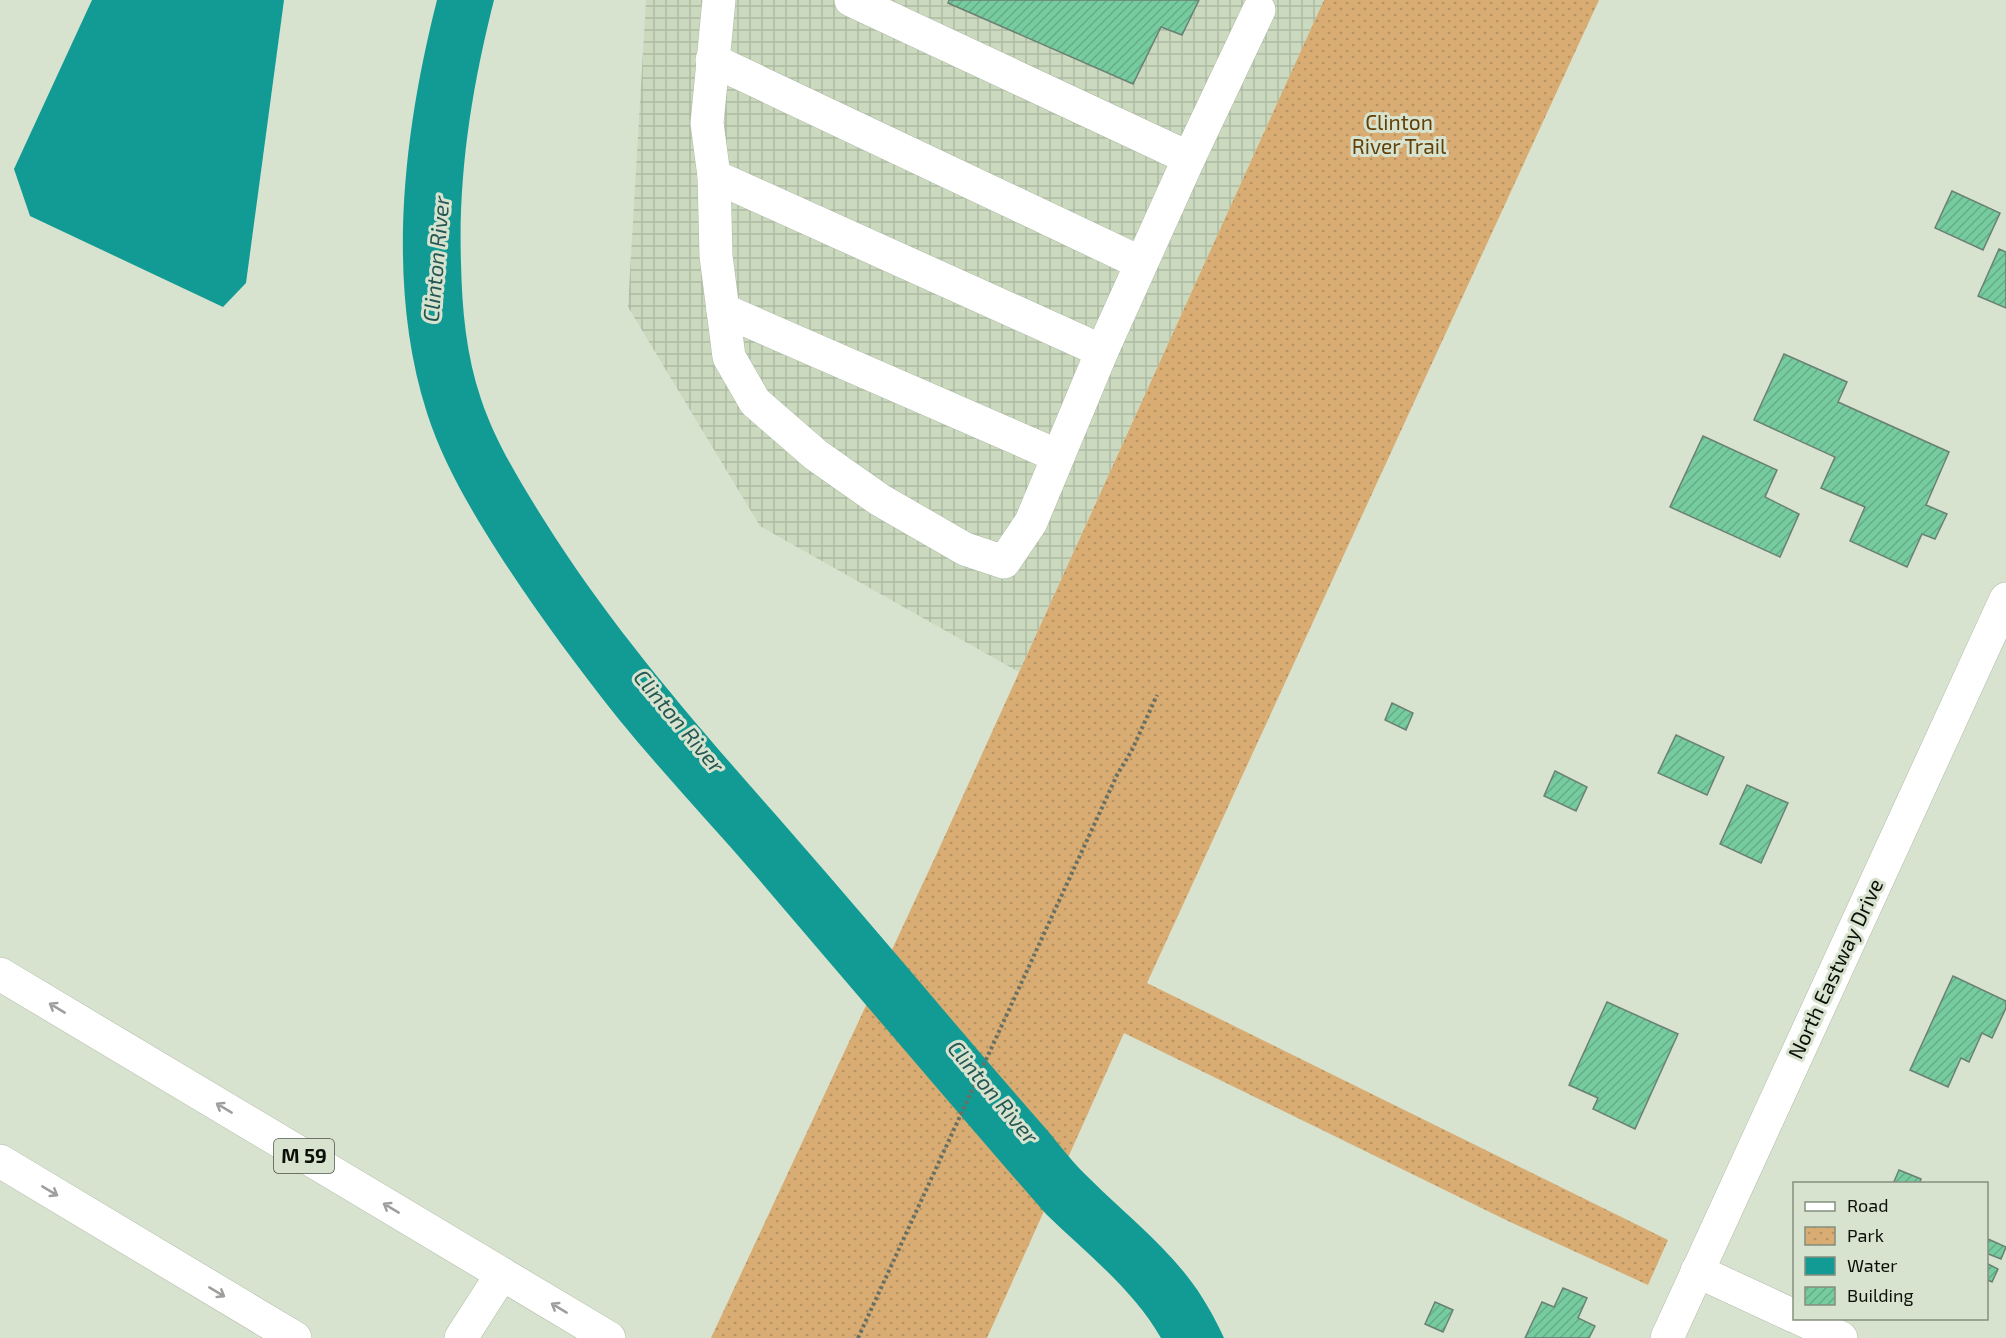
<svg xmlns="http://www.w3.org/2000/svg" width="2006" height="1338" font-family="'Exo 2',sans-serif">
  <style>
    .industrial { fill: url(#industrial-grid) }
    .park { fill: url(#park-dots) }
    .water { fill: #119b94 }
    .building { fill: url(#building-hatch); stroke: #6b8074; stroke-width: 1.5 }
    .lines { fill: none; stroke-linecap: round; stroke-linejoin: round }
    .minor-casing { stroke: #b0bba7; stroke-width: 34 }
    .highway-casing { stroke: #b0bba7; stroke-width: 34 }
    .path { stroke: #687063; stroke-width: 4; stroke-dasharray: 3 3; stroke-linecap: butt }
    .minor { stroke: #fff; stroke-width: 33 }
    .highway { stroke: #fff; stroke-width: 33 }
    .oneway { stroke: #9d9f9c }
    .labels { text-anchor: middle; stroke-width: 6; stroke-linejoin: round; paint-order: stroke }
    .shield { fill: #d7e3cf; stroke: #484f44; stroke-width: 1.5 }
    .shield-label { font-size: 20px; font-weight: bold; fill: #0b0f08 }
    .park-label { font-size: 21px; fill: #624007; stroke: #d7e3cf }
    .street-label { font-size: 21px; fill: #0b0f08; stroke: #d7e3cf }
    .water-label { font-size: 22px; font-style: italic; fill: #255754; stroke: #d7e3cf }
  </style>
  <defs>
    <pattern id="industrial-grid" width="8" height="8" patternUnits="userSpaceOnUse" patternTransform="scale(1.5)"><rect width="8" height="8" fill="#cbdabf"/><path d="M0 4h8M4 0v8" fill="none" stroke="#adbaa3"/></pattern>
    <pattern id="park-dots" width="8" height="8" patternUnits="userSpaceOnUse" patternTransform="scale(1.5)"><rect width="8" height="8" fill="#d8ac73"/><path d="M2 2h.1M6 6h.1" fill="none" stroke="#b89362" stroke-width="1.8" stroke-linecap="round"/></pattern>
    <pattern id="building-hatch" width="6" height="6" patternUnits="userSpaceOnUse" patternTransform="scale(1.5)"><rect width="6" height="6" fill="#76cb9f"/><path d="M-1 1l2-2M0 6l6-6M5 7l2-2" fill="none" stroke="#65ad87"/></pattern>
  </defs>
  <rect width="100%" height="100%" fill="#d7e3cf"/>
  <path class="industrial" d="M646 0H1324L1019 672 760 526 628 307Z"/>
  <path class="park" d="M1324 0H1599L1147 983 1668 1240 1648 1285 1508 1221 1124 1033 987 1338H711L938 851Z"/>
  <g class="water">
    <path d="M92 0H284L246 283 223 307 30 216 14 169Z"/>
    <path d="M437 0H494C472 87 458 173 461 263 462 309 466 355 481 399 495 441 520 482 544 520 614 632 702 731 789 830 876 929 960 1031 1047 1130 1061 1147 1074 1164 1090 1179 1122 1211 1159 1240 1187 1276 1202 1295 1214 1316 1224 1338H1161C1133 1289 1086 1253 1046 1214 948 1102 852 988 755 875 709 822 661 771 617 717 575 664 535 610 499 554 471 510 443 463 427 413 385 282 404 130 437 0Z"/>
  </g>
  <g class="building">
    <path d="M949 0H1199L1182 35 1161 27 1133 84 948 3Z"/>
    <path d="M1952 191 2000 213 1983 250 1935 228Z"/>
    <path d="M1999 249 2006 252V308L1978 296Z"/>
    <path d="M1784 354 1847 382 1838 402 1949 452 1926 505 1947 514 1935 539 1922 534 1907 567 1850 541 1865 507 1821 488 1835 457 1754 420Z"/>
    <path d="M1703 436 1777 470 1765 497 1799 514 1780 557 1670 507Z"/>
    <path d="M1392 703 1413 713 1406 730 1385 720Z"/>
    <path d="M1676 735 1724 757 1707 795 1658 773Z"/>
    <path d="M1555 771 1587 787 1576 811 1544 796Z"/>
    <path d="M1747 785 1788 803 1761 863 1720 844Z"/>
    <path d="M1953 976 2006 1001V1008L1992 1038 1982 1033 1969 1062 1961 1058 1948 1087 1910 1070Z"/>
    <path d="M1607 1002 1678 1034 1635 1129 1593 1109 1598 1098 1569 1085Z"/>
    <path d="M1899 1170 1921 1179 1919 1184H1893Z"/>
    <path d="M1988 1239 2006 1247 2001 1259 1986 1253Z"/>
    <path d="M1986 1263 1998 1269 1992 1282 1986 1279Z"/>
    <path d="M1563 1288 1587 1298 1578 1318 1595 1326 1589 1338H1525L1542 1302 1554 1307Z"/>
    <path d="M1435 1302 1453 1310 1443 1332 1425 1324Z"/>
  </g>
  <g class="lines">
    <defs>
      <g id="minor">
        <path d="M719 0 707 123 714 176 716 256 729 357 755 402 816 455 880 500 965 549 1004 562 1031 522 1102 351 1189 158 851 0"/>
        <path d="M712 60 1141 263"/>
        <path d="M1189 158 1259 10"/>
        <path d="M714 176 1102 351"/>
        <path d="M723 310 1058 456"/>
        <path d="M1697 1271 1794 1316"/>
        <path d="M1799 1318 1841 1338"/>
        <path d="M461 1338 502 1274"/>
        <path d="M1667 1338 2006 599"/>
      </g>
      <g id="highway">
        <path d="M0 974 609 1338"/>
        <path d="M0 1161 295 1338"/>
      </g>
    </defs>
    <use href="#minor" class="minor-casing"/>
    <use href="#highway" class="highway-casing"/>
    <path class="path" d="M858 1338 1117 775 1132 750 1157 695"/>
    <use href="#minor" class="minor"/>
    <use href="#highway" class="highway"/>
  </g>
  <defs><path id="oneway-shaft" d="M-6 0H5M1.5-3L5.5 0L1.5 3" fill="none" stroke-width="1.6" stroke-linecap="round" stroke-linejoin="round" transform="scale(1.5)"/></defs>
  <g class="oneway">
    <use href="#oneway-shaft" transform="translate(57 1008) rotate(-149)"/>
    <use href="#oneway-shaft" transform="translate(224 1108) rotate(-149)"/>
    <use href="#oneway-shaft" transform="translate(50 1191) rotate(31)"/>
    <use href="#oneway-shaft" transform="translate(391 1208) rotate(-149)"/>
    <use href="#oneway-shaft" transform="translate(217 1292) rotate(31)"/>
    <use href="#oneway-shaft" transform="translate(559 1308) rotate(-149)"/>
  </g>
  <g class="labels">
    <rect class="shield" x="274" y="1139" width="60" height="34" rx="4.5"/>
    <g class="shield-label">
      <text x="304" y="1163">M 59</text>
    </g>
    <g class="park-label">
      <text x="1399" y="130">Clinton<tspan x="1399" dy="24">River Trail</tspan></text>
    </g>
    <g class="street-label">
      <text transform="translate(1836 969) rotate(-65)" y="7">North Eastway Drive</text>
    </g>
    <g class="water-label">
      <text transform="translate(436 259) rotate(-85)" y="8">Clinton River</text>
      <text transform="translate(679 721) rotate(50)" y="8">Clinton River</text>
      <text transform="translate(993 1092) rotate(50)" y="8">Clinton River</text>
    </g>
  </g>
  <rect x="1793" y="1182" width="195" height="138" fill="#d7e3cf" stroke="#858e7f" stroke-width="1.5"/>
  <rect x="1805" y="1202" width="30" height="9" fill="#ffffff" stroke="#858e7f" stroke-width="1.5"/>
  <text x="1847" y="1212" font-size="18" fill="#0b0f08">Road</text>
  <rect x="1805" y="1227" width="30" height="18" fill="url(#park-dots)" stroke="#858e7f" stroke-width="1.5"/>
  <text x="1847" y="1242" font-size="18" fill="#0b0f08">Park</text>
  <rect x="1805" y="1257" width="30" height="18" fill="#119b94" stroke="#858e7f" stroke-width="1.5"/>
  <text x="1847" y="1272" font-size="18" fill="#0b0f08">Water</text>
  <rect x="1805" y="1287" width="30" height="18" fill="url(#building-hatch)" stroke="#858e7f" stroke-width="1.5"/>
  <text x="1847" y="1302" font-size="18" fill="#0b0f08">Building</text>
</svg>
